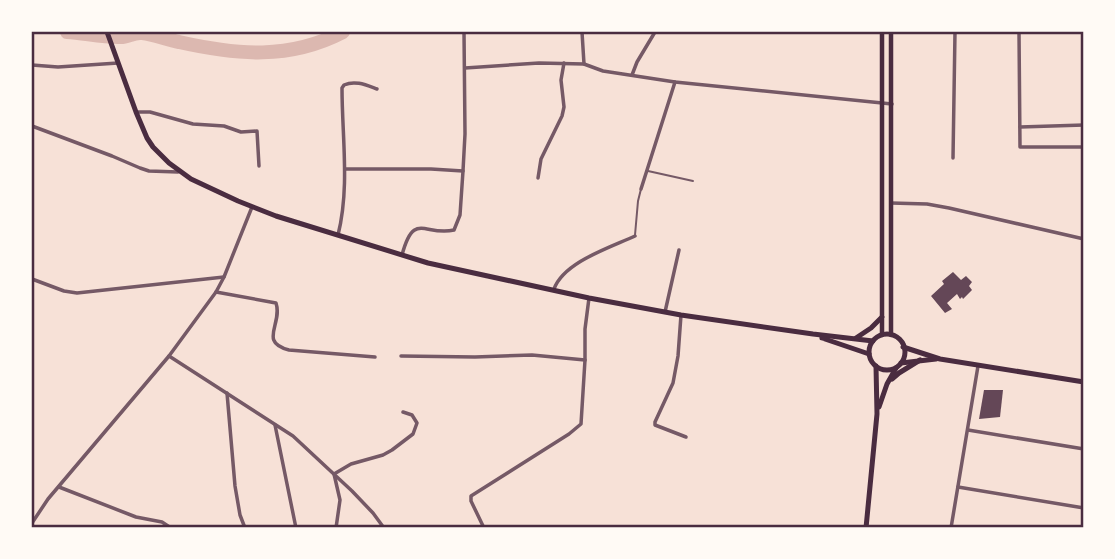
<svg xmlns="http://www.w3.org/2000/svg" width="1115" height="559" font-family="Montserrat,sans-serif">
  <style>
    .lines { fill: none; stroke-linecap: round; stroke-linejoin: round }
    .river { stroke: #dcb8b0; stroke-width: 14 }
    .building { fill: #644757 }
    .service { stroke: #755966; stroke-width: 2 }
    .minor { stroke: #755966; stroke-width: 3.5 }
    .tertiary { stroke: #755966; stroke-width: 3.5 }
    .secondary { stroke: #4a2c40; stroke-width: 4.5 }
    .primary { stroke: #4a2c40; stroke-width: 5 }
    .neatline { fill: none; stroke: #4a2c40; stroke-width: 2.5 }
  </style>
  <rect width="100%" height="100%" fill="#f7e1d7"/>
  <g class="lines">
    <path class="river" d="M67 32C84 33 105 38 121 37 128 37 134 32 142 33 154 34 167 40 179 42 237 55 289 60 343 32"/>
  </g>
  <g class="building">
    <path d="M953 272 961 280 966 276 972 282 969 286 972 290 963 299 962 297 960 299 957 294 947 303 952 309 945 313 931 296 944 284 942 281Z"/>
    <path d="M984 390H1003L1000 417 979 419Z"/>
  </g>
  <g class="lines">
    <g class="service">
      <path d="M648 171 693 181"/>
      <path d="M635 235 638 201 641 189"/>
    </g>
    <g class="minor">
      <path d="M582 32 584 64"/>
      <path d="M1019 32 1020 147H1084"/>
      <path d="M32 65 58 67 118 63"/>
      <path d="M465 68 539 63 584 64 603 71 675 82 892 104"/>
      <path d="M632 75 637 62 655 32"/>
      <path d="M136 112H150L193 124 224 126 241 132 257 131 259 166"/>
      <path d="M32 126 112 156 140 168 149 171 178 172"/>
      <path d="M1020 127 1084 125"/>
      <path d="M953 158 955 32"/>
      <path d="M345 169H431L463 171"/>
      <path d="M538 178 541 159 562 116 564 107 561 80 564 63"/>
      <path d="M641 189 675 82"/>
      <path d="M891 203 927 204 949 208 1084 239"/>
      <path d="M338 235C350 187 342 137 342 88L344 85C355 80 366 85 377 89"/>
      <path d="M402 255C414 210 425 237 454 230L460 215 463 171 465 134 464 32"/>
      <path d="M32 279 64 291 77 293 224 277"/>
      <path d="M554 289C564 262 609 248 635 236"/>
      <path d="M216 292 276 303C283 324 258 342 289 350L375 357"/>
      <path d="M665 312 679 250"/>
      <path d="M681 315 678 356 673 383 655 422V425L686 437"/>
      <path d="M169 356 293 436 352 491 373 513 384 528"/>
      <path d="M401 356 475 357 532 355 585 360"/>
      <path d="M227 393 235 486 240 515 245 528"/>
      <path d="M275 425 296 528"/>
      <path d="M968 430 1084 449"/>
      <path d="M59 487 136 517 162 522 171 528"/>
      <path d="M958 487 1084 508"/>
      <path d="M336 528 340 500 334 474 351 464 383 455 392 450 413 434 417 423 412 415 403 412"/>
      <path d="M484 528 471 501V496L569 434 581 424 585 360V329L589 298"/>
      <path d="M951 528 978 366"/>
    </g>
    <path class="tertiary" d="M32 523 48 499 169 356 216 292 224 277 252 207"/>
    <g class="secondary">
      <path d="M882 32V335"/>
      <path d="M891 32V335"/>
    </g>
    <g class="primary">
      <path d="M107 32 136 112 147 138 153 147 169 163 191 179 238 201 276 216 428 263 589 298 681 315 813 334 873 341"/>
      <circle cx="887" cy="352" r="18"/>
      <path d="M822 338 869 354"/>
      <path d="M856 338 871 328 882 317"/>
      <path d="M903 347 940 359 1084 382"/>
      <path d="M901 363 936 359"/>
      <path d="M892 379 899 373 920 360"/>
      <path d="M879 407 887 384 896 368"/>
      <path d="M866 528 877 414 876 366"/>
    </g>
  </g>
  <rect width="1115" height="559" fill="none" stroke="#fffaf5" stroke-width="66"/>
  <rect x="33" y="33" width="1049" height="493" class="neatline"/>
</svg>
